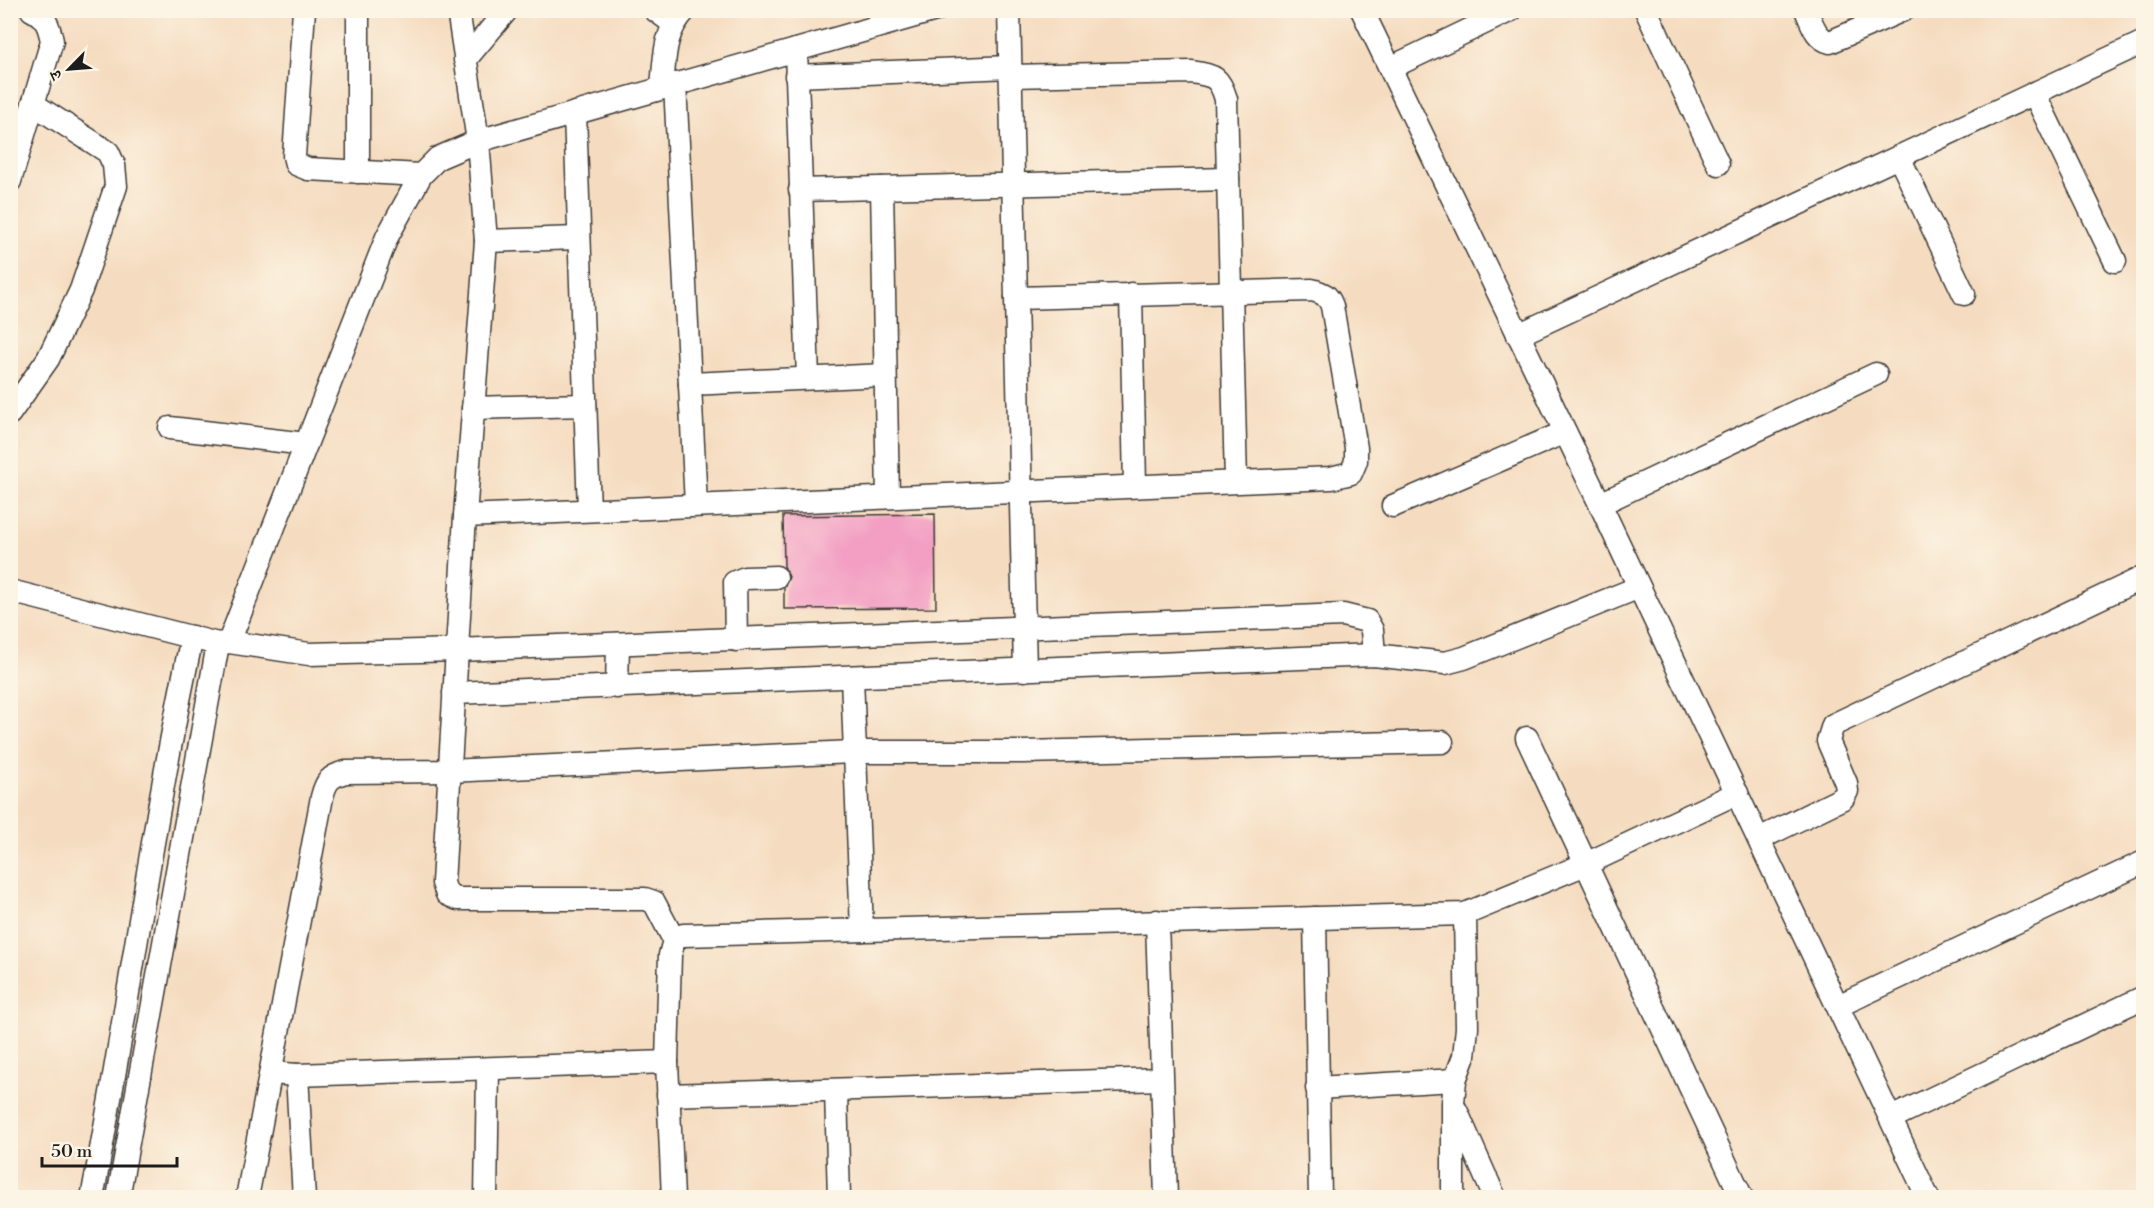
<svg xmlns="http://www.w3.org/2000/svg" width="2154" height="1208" font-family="'Libre Bodoni','Noto Serif Devanagari',serif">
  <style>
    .building { fill: #f39fc3 }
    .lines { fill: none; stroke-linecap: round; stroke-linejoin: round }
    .minor-casing { stroke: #3d3935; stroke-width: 25 }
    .minor { stroke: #fff; stroke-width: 22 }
  </style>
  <rect width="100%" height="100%" fill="#fcf5e5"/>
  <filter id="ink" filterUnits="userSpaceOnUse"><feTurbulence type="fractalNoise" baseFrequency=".0167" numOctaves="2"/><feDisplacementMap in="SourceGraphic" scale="12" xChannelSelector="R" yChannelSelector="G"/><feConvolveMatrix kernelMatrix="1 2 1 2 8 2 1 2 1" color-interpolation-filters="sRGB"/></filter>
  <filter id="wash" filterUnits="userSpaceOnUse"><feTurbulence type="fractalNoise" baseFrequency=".008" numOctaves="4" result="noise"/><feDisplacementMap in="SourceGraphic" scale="24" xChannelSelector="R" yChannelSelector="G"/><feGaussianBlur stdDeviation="1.35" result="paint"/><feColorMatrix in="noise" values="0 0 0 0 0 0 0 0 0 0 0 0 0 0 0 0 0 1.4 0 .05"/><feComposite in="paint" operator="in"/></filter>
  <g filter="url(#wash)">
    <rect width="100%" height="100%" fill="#f5dcc0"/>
    <g id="blocks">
      <path class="building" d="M935 514 936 608 784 609V588L789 577 784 566 783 516Z"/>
    </g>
  </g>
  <g filter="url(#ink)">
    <use href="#blocks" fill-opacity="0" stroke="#3d3935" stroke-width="1.5"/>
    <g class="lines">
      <defs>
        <g id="minor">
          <path d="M304 10 294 156 296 164 308 169 421 175"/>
          <path d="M358 10V172"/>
          <path d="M458 10 478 141 486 241 465 516 443 883 447 894 458 899H645L654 902 674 940"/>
          <path d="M655 10 673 23"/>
          <path d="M1009 10 1025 670"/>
          <path d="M1362 10 1600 504 1928 1198"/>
          <path d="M1646 10 1718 164"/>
          <path d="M1806 10C1812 23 1816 39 1830 42L1903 10"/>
          <path d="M796 50 808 378"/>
          <path d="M465 60 507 10"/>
          <path d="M1390 68 1511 10"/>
          <path d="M796 76 1010 67"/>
          <path d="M1011 76 1192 72C1214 76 1219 76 1226 99L1236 481"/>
          <path d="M675 84 696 505"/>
          <path d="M662 88C665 57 663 34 685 10"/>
          <path d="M2034 93 2115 261"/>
          <path d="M575 113 589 510"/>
          <path d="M1899 157 1964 294"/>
          <path d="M10 181 52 41C49 26 46 17 32 10"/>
          <path d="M882 188 888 497"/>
          <path d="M800 190 1228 179"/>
          <path d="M486 241 579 238"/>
          <path d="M1131 294 1135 486"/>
          <path d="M1518 335 2144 42"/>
          <path d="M690 384 885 375"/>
          <path d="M473 408 585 405"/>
          <path d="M10 413 48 359 81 290 116 186 114 165 108 152 33 104"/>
          <path d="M170 428 306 444"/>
          <path d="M1600 504 1876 374"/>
          <path d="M1393 506 1565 432"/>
          <path d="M465 516 1331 478 1351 473 1356 461V448L1332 306C1328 295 1323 293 1312 290L1016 298"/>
          <path d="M10 591 218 644 229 642 309 654 457 650 1343 615 1367 621 1372 630 1374 655"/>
          <path d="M736 640 735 582 745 578 776 577"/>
          <path d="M229 642 387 237 421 175 438 158 478 141 936 10"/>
          <path d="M852 677 862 930"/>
          <path d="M617 687 618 644"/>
          <path d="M454 693 1374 655 1445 663 1464 658 1637 588"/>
          <path d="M1527 738 1742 1198"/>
          <path d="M1759 839 1843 798 1847 791 1846 783 1828 741 1833 725 2144 577"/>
          <path d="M1315 918 1320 1198"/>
          <path d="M1157 921 1166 1198"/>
          <path d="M1838 1006 2144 862"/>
          <path d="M271 1073 297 1075 667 1062"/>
          <path d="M297 1075 304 1198"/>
          <path d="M1317 1088 1455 1080"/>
          <path d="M836 1091 839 1198"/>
          <path d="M668 1095 1161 1079"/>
          <path d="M1456 1110 1495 1198"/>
          <path d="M1891 1118 2144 997"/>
          <path d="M92 1198C128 1011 152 823 192 637"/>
          <path d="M118 1198 218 644"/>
          <path d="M247 1198 322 797C326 781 330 776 346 772L449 771 853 752H1023L1442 742"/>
          <path d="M486 1198 488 1069"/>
          <path d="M673 1198 667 1062 670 955 674 940 683 935 1465 914 1588 863 1737 793"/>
          <path d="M1453 1198V1103L1455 1080 1464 1056 1467 1028 1465 914"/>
        </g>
      </defs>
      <use href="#minor" class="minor-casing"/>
      <use href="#minor" class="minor"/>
    </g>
  </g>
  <rect width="2154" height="1208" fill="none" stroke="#fcf5e5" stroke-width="36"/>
  <g transform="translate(69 69) rotate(245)" stroke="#fcf5e5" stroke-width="4.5" paint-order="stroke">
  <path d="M0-4.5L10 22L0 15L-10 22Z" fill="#1c1c1c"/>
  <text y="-9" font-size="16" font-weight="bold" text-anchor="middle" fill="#1c1c1c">उ</text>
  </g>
  <path d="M42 1157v9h135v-9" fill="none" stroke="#1c1c1c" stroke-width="3"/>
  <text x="51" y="1157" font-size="18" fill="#1c1c1c" stroke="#fcf5e5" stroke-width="4.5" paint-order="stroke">50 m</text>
</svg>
